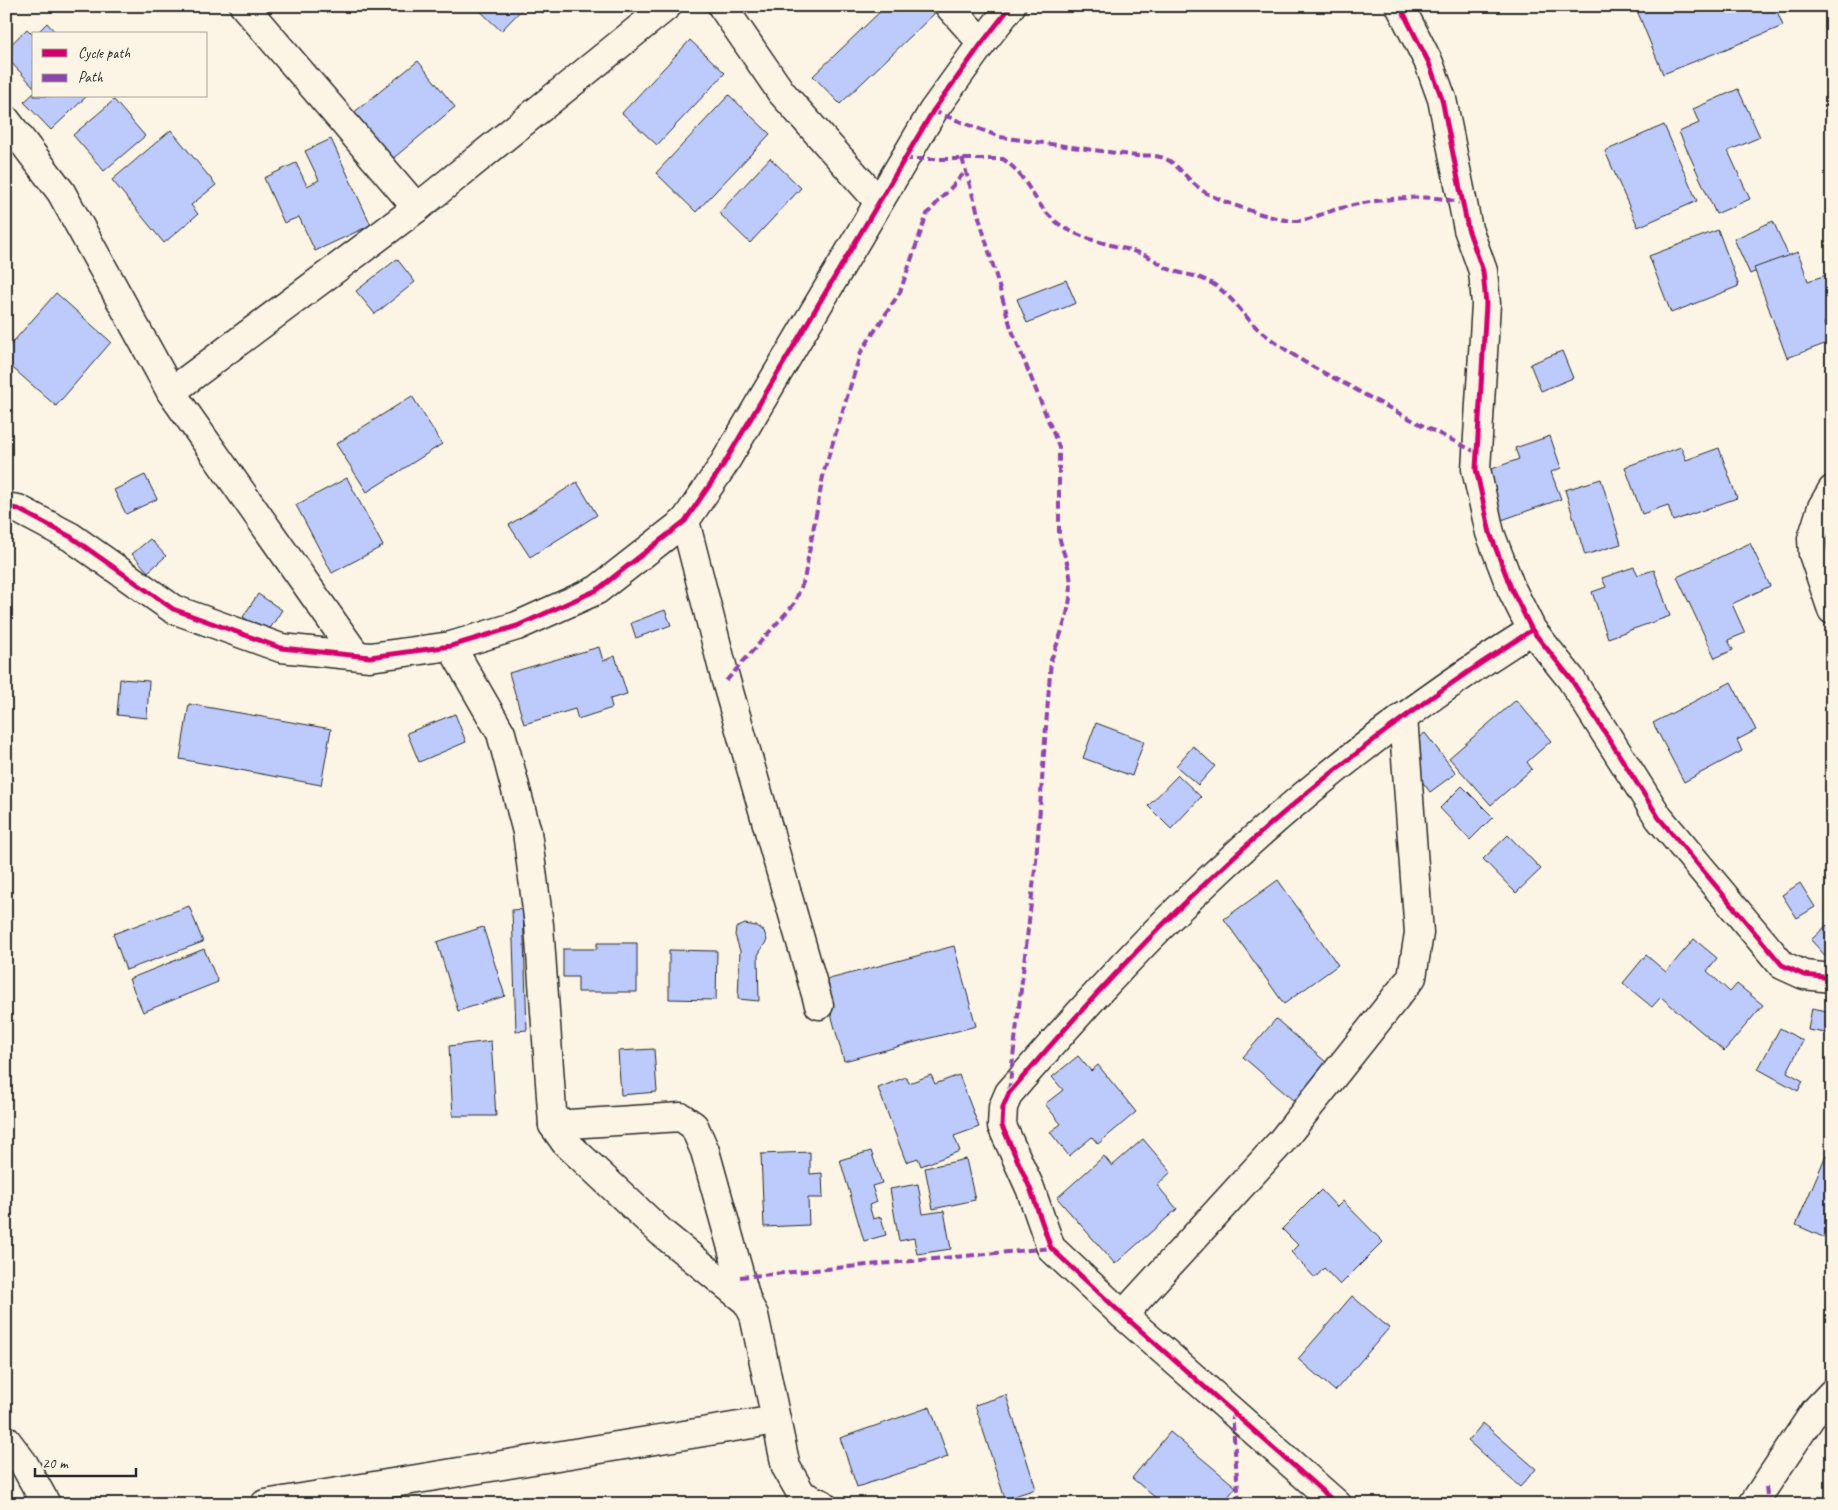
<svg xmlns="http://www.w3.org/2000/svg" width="1838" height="1510" font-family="Caveat,sans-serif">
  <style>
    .building { fill: #bdcbfc; stroke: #2b2b2b }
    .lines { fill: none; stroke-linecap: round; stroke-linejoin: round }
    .minor-casing { stroke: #2b2b2b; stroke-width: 31 }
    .minor { stroke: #fcf5e5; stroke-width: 28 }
    .quiet { stroke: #8e44ad; stroke-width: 4; stroke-dasharray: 8 4; stroke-linecap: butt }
    .cycleway-casing { stroke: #fcf5e5; stroke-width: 8 }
    .cycleway { stroke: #d6006c; stroke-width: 5 }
  </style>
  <rect width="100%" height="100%" fill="#fcf5e5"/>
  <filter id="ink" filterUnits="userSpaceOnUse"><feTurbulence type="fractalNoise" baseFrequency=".02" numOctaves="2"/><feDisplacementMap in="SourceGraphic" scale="10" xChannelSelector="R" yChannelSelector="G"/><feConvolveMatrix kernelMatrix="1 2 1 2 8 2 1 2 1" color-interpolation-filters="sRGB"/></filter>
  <g filter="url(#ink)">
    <g class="building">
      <path d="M475 6H525L501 31Z"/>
      <path d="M535 6H549L542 13Z"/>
      <path d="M886 6H929L935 13 840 104 813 76Z"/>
      <path d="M1639 6H1775L1783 26 1663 74 1636 8Z"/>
      <path d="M47 23 57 34H36Z"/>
      <path d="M27 29 34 36V87L6 57V49Z"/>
      <path d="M690 40 725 73 657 145 622 113Z"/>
      <path d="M418 61 455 107 390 161 352 114Z"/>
      <path d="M1738 89 1760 137 1728 151 1750 199 1716 214 1679 132 1699 123 1693 109Z"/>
      <path d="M34 93V96H87L51 130 24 102Z"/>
      <path d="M729 95 770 134 696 212 656 173Z"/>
      <path d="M114 100 145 136 104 171 73 135Z"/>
      <path d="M1664 125 1697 201 1638 227 1605 151Z"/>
      <path d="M171 130 216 185 191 205 198 214 164 243 112 180Z"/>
      <path d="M331 139 371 225 315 251 299 217 284 223 264 178 296 163 307 186 319 180 305 151Z"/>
      <path d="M770 158 801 188 750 243 719 213Z"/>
      <path d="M1773 221 1789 257 1750 274 1734 239Z"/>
      <path d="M1718 230 1739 286 1671 313 1649 256Z"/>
      <path d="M1798 252 1808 281 1832 273V320L1824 323 1830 342 1787 358 1754 268Z"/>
      <path d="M397 259 415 282 375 314 356 291Z"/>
      <path d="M1066 280 1076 303 1027 323 1017 299Z"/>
      <path d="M56 293 111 342 56 406 6 362V350Z"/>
      <path d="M1562 351 1573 378 1541 391 1530 364Z"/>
      <path d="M412 396 442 444 367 492 336 444Z"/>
      <path d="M1550 436 1561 468 1551 472 1561 499 1499 521 1481 473 1519 459 1515 448Z"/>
      <path d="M1681 447 1686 460 1719 448 1737 498 1673 521 1668 505 1642 514 1625 467Z"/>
      <path d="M145 475 157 499 126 514 114 490Z"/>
      <path d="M347 478 383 546 332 573 296 505Z"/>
      <path d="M1601 479 1621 544 1585 555 1565 490Z"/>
      <path d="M577 482 597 515 530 557 509 525Z"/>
      <path d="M150 539 166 556 148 572 132 554Z"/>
      <path d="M1750 543 1770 586 1732 604 1745 633 1728 640 1733 650 1715 658 1677 577Z"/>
      <path d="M1634 567 1638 575 1654 570 1670 616 1608 638 1592 592 1606 587 1602 578Z"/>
      <path d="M258 594 282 610 267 633 243 617Z"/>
      <path d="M665 610 671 625 636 638 631 623Z"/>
      <path d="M599 647 603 661 615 656 627 694 610 699 612 708 578 719 575 709 524 724 509 673Z"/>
      <path d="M120 679 149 681 147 718 117 715Z"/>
      <path d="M1731 682 1756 730 1737 740 1742 751 1684 782 1653 723Z"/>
      <path d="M1516 700 1551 741 1527 762 1532 769 1491 805 1449 758Z"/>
      <path d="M189 704 331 729 321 785 180 759Z"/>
      <path d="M455 714 466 742 419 762 407 733Z"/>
      <path d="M1096 723 1144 741 1132 776 1083 758Z"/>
      <path d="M1425 733 1456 773 1430 792 1400 752Z"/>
      <path d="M1193 746 1215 766 1198 785 1176 766Z"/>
      <path d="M1178 775 1201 797 1171 829 1148 806Z"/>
      <path d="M1462 786 1493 817 1470 840 1440 808Z"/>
      <path d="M1508 835 1541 869 1516 893 1483 859Z"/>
      <path d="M1278 880 1338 965 1284 1004 1224 919Z"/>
      <path d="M1800 883 1815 907 1797 918 1782 895Z"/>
      <path d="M189 906 203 942 126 970 113 934Z"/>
      <path d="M523 909 527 1030 516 1031 512 910Z"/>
      <path d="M745 924 756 926 764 931 767 940 758 955 759 1001 738 999 740 951 735 935 736 928Z"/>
      <path d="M1827 925 1832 929V957L1829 960 1811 940Z"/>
      <path d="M483 927 505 996 458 1011 437 942Z"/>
      <path d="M1694 939 1717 958 1707 971 1730 992 1737 984 1763 1005 1724 1051 1661 997 1652 1007 1623 983 1646 955 1666 972Z"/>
      <path d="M597 943H637V992H578V977H563V949H597Z"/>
      <path d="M954 946 976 1026 844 1061 822 981Z"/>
      <path d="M204 949 218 982 143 1012 129 979Z"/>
      <path d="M669 950 717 951 716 1000 669 999Z"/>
      <path d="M1812 1008 1832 1012V1034L1808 1030Z"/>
      <path d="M1276 1019 1334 1069 1301 1107 1243 1057Z"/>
      <path d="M1780 1028 1803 1041 1787 1072 1803 1081 1798 1091 1758 1069Z"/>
      <path d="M491 1041 496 1116H453L449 1046Z"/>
      <path d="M654 1049 657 1092 621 1095 618 1051Z"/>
      <path d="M1078 1056 1091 1071 1098 1065 1136 1112 1098 1144 1092 1137 1069 1156 1050 1132 1061 1124 1045 1104 1063 1090 1052 1077Z"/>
      <path d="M931 1075 935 1084 959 1075 979 1127 954 1136 960 1151 921 1166 918 1158 906 1162 878 1088 906 1077 909 1083Z"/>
      <path d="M1143 1139 1171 1172 1157 1185 1177 1209 1115 1264 1057 1198 1104 1156 1112 1166Z"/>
      <path d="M871 1151 882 1183 872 1186 877 1202 869 1205 873 1219 881 1217 886 1235 864 1241 840 1160Z"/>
      <path d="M810 1152V1174L822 1173 823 1198H808L809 1225 764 1227 761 1154Z"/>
      <path d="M1826 1155 1832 1157V1241L1796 1225Z"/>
      <path d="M966 1159 975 1200 933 1209 925 1168Z"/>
      <path d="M918 1184 923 1214 944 1211 951 1249 917 1254 914 1238 899 1241 890 1189Z"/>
      <path d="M1321 1190 1337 1207 1343 1201 1383 1242 1340 1285 1324 1268 1315 1278 1291 1252 1298 1245 1282 1229Z"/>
      <path d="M1352 1296 1389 1328 1335 1391 1298 1359Z"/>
      <path d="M1006 1395 1036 1489 1005 1499 975 1405Z"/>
      <path d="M930 1407 948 1457 857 1487 840 1438Z"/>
      <path d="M1483 1423 1536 1469 1520 1487 1468 1441Z"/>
      <path d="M1170 1432 1236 1487 1222 1504H1163L1132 1478Z"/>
      <path d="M1279 1495 1289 1504H1271Z"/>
      <path d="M1832 1495V1504H1825L1823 1499Z"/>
    </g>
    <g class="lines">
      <defs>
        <g id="minor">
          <path d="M244 6 417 208"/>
          <path d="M722 6 781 92 879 202"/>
          <path d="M949 6 982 43"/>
          <path d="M1400 6 1429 63 1442 99 1468 229 1483 271 1486 304 1476 469 1490 533 1511 588 1532 630 1571 679 1659 818 1782 965 1804 975 1832 978"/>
          <path d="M6 120 61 192 171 392 356 655"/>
          <path d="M171 392 417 208 667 6"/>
          <path d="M1832 490 1822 507 1812 539 1813 554 1832 610"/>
          <path d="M6 507 18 509 71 537 173 609 281 648 370 657 451 646 517 626 597 590 685 521 722 467 933 111 982 43 1011 6"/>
          <path d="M685 521 726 681 819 1005"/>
          <path d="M451 646 501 733 527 832 539 925 553 1125 565 1142 662 1233 747 1302 754 1315 786 1467 802 1495 822 1504"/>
          <path d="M553 1125 681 1117 694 1126 705 1151 747 1302"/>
          <path d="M1123 1315 1281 1142 1412 977 1419 933 1403 717"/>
          <path d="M6 1440 24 1464 46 1504"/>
          <path d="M265 1504 776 1420"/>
          <path d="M1337 1504 1123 1315 1051 1248 1030 1188 1002 1126 1003 1107 1009 1093C1068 1025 1128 957 1194 894 1297 795 1411 706 1532 630"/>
          <path d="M1753 1504 1815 1411 1832 1393"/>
        </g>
      </defs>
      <use href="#minor" class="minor-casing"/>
      <use href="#minor" class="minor"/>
      <g class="quiet">
        <path d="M933 111 1000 137 1137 156C1177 152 1175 171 1203 191 1217 201 1278 221 1294 221 1308 221 1321 214 1334 210 1367 200 1432 191 1463 204"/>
        <path d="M962 158 1011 328 1059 447V534C1061 549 1068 561 1070 576 1074 603 1061 634 1051 660L1036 861 1009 1092"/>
        <path d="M904 159H1003C1032 179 1033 209 1065 228 1090 243 1120 245 1147 256 1156 260 1164 268 1174 271 1187 275 1200 276 1213 284 1232 296 1242 314 1258 329 1270 339 1285 349 1298 358 1315 369 1334 378 1351 387 1392 410 1433 431 1476 452"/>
        <path d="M726 681 794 604 804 580 824 471 861 352 900 292 927 214 967 170"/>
        <path d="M740 1277 1051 1248"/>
        <path d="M1232 1411 1239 1504"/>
        <path d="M1766 1487 1768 1504"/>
      </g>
      <defs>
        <g id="cycleway">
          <path d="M1400 6 1429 63 1442 99 1468 229 1483 271 1486 304 1476 469 1490 533 1511 588 1532 630 1571 679 1659 818 1782 965 1804 975 1832 978"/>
          <path d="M6 507 18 509 71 537 173 609 281 648 370 657 451 646 517 626 597 590 685 521 722 467 933 111 982 43 1011 6"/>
          <path d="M1337 1504 1123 1315 1051 1248 1030 1188 1002 1126 1003 1107 1009 1093C1068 1025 1128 957 1194 894 1297 795 1411 706 1532 630"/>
        </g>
      </defs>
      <use href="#cycleway" class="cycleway-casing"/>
      <use href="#cycleway" class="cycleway"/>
    </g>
  </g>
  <rect width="1838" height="1510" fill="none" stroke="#fcf5e5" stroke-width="25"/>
  <rect x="12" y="12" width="1813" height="1485" fill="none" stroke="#2b2b2b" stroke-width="2" filter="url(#ink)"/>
  <rect x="32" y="32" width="175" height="65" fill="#fcf5e5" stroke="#a8a49b"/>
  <rect x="42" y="49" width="25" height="8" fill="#d6006c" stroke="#a8a49b"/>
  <text x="78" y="58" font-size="15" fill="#2b2b2b">Cycle path</text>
  <rect x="42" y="74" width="25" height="8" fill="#8e44ad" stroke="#a8a49b"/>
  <text x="78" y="82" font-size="15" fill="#2b2b2b">Path</text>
  <path d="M35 1468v8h101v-8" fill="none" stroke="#2b2b2b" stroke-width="2.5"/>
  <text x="42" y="1468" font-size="15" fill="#2b2b2b" stroke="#fcf5e5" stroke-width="4" paint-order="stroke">20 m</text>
</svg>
